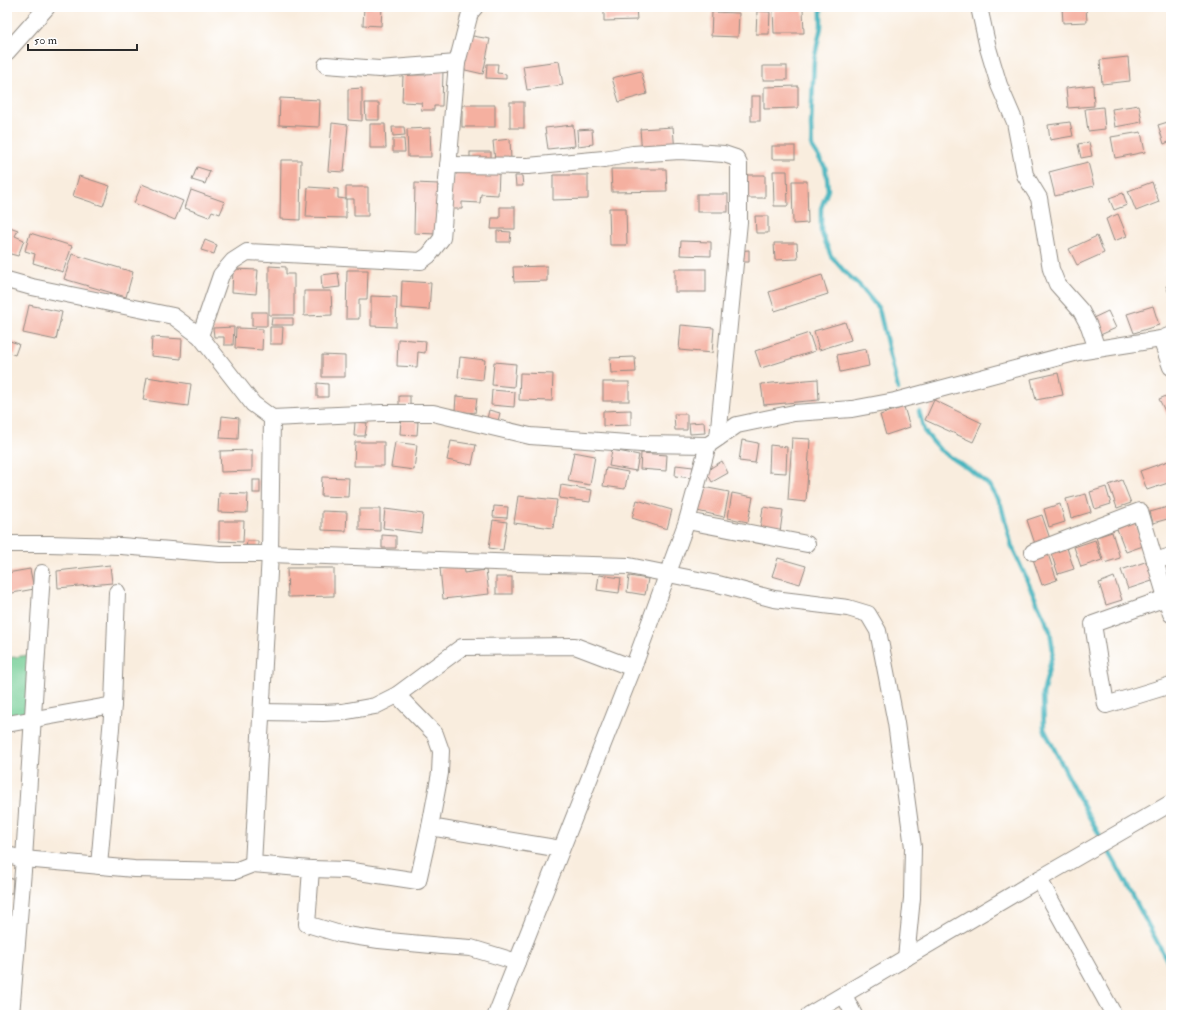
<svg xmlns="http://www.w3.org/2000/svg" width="1178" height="1022" font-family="'IM FELL Double Pica',serif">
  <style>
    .green { fill: #73cd94; stroke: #4f7c60 }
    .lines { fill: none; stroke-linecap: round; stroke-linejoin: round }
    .stream { stroke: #44b3bd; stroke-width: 4.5 }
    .building { fill: #f5b0a0 }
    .street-casing { stroke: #928c84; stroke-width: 18 }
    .street { stroke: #fff; stroke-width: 16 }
  </style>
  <rect width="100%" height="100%" fill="#fff"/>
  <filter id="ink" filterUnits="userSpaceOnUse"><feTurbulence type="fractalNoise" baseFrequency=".025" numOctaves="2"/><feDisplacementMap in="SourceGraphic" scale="8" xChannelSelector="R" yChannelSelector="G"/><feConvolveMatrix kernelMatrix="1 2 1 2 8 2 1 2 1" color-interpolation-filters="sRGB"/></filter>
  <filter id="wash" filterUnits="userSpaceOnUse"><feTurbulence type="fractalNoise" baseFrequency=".012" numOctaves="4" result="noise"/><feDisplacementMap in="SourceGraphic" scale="16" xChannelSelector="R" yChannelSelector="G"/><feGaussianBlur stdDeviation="0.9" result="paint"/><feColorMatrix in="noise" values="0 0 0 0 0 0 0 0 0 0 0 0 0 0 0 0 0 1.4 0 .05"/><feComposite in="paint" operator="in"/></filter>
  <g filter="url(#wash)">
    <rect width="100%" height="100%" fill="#f9edde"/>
    <path class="green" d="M37 654 33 720 7 724V658Z"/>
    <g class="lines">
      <g class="stream">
        <path d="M821 7V27L814 60 811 125 812 147 825 167 827 178 828 190 821 208V231L831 256 844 271 861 287 879 309 898 389"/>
        <path d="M919 411 924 431 940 450 973 472 990 486 1001 505 1012 547 1050 631 1053 651 1043 694 1044 729 1087 813 1117 866 1171 968"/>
      </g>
    </g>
    <g id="blocks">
      <g class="building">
        <path d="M364 7H382L381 26 363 25Z"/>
        <path d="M604 7H636L637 20 604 21Z"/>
        <path d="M1062 7H1086L1087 22 1063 23Z"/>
        <path d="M803 9 804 33H774L773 10Z"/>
        <path d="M757 11 770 12 769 34H756Z"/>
        <path d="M712 12 739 13 738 37 711 36Z"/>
        <path d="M467 35 490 39 483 74 461 69Z"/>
        <path d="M1128 57 1130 81 1102 84 1100 60Z"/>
        <path d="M559 61 563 85 527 90 523 66Z"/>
        <path d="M487 64H498L497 73 506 74V79L486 78Z"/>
        <rect x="763" y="66" width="24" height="14"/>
        <path d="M426 70 443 71 442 106H434V110H421L422 103 402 102 403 75H426Z"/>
        <path d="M641 71 647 94 619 102 612 78Z"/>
        <path d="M1093 85 1094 106 1068 108 1066 88Z"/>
        <path d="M798 86V108L764 109V87Z"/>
        <path d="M362 88V121L348 120V89Z"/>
        <rect x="751" y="96" width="9" height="25"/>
        <path d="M280 98 320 100 319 127 279 125Z"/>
        <rect x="510" y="102" width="14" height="26"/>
        <path d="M365 103H379V120H366Z"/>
        <rect x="462" y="105" width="33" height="22"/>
        <path d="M1139 105 1142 122 1115 127 1112 109Z"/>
        <path d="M1103 107 1105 129 1088 131 1085 109Z"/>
        <path d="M1171 121V141L1164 144 1158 125Z"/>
        <path d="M1070 122 1073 136 1050 140 1048 125Z"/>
        <path d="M332 123 348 125 344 172 328 171Z"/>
        <path d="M370 124H385L386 148H370Z"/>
        <path d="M573 125 575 146 548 149 545 128Z"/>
        <path d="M392 127H404L405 135 393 136Z"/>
        <path d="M673 127 675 152 642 154 640 129Z"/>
        <path d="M430 128 431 157H408L407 129Z"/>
        <path d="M592 129 593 144 578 146 577 130Z"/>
        <path d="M1141 132 1145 152 1115 158 1111 137Z"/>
        <path d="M393 139H404L405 152H393Z"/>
        <path d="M510 139 511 160 495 161 493 141Z"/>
        <path d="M1089 142 1092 156 1081 158 1078 144Z"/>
        <rect x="772" y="146" width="23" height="13"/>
        <rect x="470" y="152" width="21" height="9"/>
        <path d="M281 160H301L300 220 280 219Z"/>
        <path d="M1088 162 1094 186 1055 196 1049 172Z"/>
        <path d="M197 167 210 171 205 184 192 180Z"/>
        <path d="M611 169H666L667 191 612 192Z"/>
        <path d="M455 171 499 173 498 195 481 194 480 203 462 202V209H447Z"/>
        <path d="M773 171H787L788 206H774Z"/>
        <path d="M553 175H588V199L553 200Z"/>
        <path d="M740 175H765V198H739Z"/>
        <path d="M79 176 110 186 103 206 73 196Z"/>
        <path d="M515 176H522L523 186H516Z"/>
        <path d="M792 181H807L808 223 793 224Z"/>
        <path d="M1152 182 1159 202 1136 211 1128 191Z"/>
        <path d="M415 183 438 184 436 234 414 233Z"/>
        <path d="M142 184 183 201 175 220 134 203Z"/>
        <path d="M308 187 338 189V198L346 199V218L306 217Z"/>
        <path d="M346 187H368V216H354V199H346Z"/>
        <path d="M191 190 225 202 220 214 212 211 209 217 185 208Z"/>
        <path d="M1123 193 1127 205 1114 210 1109 198Z"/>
        <rect x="697" y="194" width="31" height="18"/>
        <path d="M500 207H515V229H491L492 218H500Z"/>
        <path d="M609 208H626L627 245H610Z"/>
        <path d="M1118 214 1127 236 1114 241 1106 219Z"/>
        <path d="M755 216H768V233H756Z"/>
        <path d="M7 226 18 230 15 236 24 240 18 256 7 253Z"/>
        <path d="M497 231 511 232 510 242H497Z"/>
        <path d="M30 233 72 246 63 272 33 263 35 254 25 251Z"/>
        <path d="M1097 236 1104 253 1077 265 1069 249Z"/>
        <path d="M205 240 217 245 214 254 201 250Z"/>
        <path d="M681 241 711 242V256L680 255Z"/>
        <path d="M774 243H797L798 259 775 260Z"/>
        <path d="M749 250V262H737V251Z"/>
        <path d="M72 254 133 272 126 297 64 279Z"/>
        <path d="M269 266 286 267V274H294V315H269Z"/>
        <path d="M547 266V281L514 282 513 267Z"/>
        <path d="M233 269 258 270 256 294 232 292Z"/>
        <rect x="675" y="269" width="31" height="23"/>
        <path d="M347 270H368L367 299H359V319H346Z"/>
        <path d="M338 273 340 287 322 289 321 275Z"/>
        <path d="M822 275 828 294 775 311 769 292Z"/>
        <path d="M402 281 431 283 429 310 401 308Z"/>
        <path d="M1171 284V299L1166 286Z"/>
        <path d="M304 291H331L332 315 304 316Z"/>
        <path d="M371 296 397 297 396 327 371 326Z"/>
        <path d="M29 305 62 312 56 340 23 333Z"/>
        <path d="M1153 306 1159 325 1134 333 1127 314Z"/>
        <path d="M1108 311 1116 328 1098 336 1091 319Z"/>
        <rect x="252" y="312" width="15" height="14"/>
        <path d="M272 318H293V325H271Z"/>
        <path d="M845 322 851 340 819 350 814 331Z"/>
        <path d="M681 325 714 328 712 353 679 350Z"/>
        <path d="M234 327 233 345H224V337H214L213 328Z"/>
        <path d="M270 327H283L282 344H270Z"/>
        <path d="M236 328 263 329 262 350 235 348Z"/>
        <path d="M809 333 815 351 761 368 755 351Z"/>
        <path d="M152 337 182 339 181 359 151 356Z"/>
        <path d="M398 339 426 341 425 353 418 352 417 367 397 366Z"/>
        <path d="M7 340 19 344 15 355 7 352Z"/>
        <path d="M866 349 869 366 840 372 837 355Z"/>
        <path d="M322 355 345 356V377H322Z"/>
        <path d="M460 357 485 360 483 380 458 377Z"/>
        <path d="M635 357 636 372 611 373 610 358Z"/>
        <path d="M494 362 516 364 514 387 492 385Z"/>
        <path d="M520 373 553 374 552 401 519 400Z"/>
        <path d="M1058 373 1063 395 1036 400 1031 379Z"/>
        <path d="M147 377 191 384 188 406 143 400Z"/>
        <path d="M818 379 819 400 764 405 761 384Z"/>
        <rect x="603" y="382" width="26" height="19"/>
        <path d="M317 383 328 384V397H317Z"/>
        <path d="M492 390 515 392 514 407 491 405Z"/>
        <path d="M1171 394V416L1168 417 1159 399Z"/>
        <rect x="399" y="396" width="11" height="9"/>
        <path d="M456 396 477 398 475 413 455 411Z"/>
        <path d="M934 400 982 423 973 442 925 420Z"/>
        <path d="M904 407 910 427 886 435 880 415Z"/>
        <path d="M489 410 500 413 498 421 487 419Z"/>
        <path d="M631 410V425L603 426V411Z"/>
        <path d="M674 414H687V430H675Z"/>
        <path d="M222 416 239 418 238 439 220 438Z"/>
        <path d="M401 420 418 422 417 435 400 434Z"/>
        <path d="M355 422 367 423 365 436H354Z"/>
        <path d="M704 422 705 433 690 434 689 423Z"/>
        <path d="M792 438 810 439 806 502 788 500Z"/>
        <path d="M742 440 758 443 755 463 739 461Z"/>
        <path d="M451 441 476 445 472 465 447 460Z"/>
        <path d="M355 442H384V466H354Z"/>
        <path d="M395 442 417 445 414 470 391 467Z"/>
        <path d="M770 445 787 447 786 473 769 472Z"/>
        <path d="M252 450V471L221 472 220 451Z"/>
        <path d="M612 450 639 455 636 471 609 466Z"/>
        <path d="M574 452 595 456 590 485 568 481Z"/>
        <path d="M641 453 667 455 666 471 640 469Z"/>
        <path d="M1171 460V482L1147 490 1140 471Z"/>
        <path d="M722 461 728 473 712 482 706 471Z"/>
        <path d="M676 465 693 467 692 478 675 476Z"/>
        <path d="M606 468 628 472 625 489 603 486Z"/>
        <path d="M322 477 349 478 348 497 321 496Z"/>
        <rect x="253" y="480" width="7" height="13"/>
        <path d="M1122 480 1131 503 1117 508 1109 485Z"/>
        <path d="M561 485 592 490 590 502 559 498Z"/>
        <path d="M703 487 729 492 724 517 697 511Z"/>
        <path d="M1106 487 1111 504 1095 509 1090 492Z"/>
        <path d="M219 493 248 494 247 513 218 512Z"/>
        <path d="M732 493 753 497 748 522 728 518Z"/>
        <path d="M1086 494 1091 512 1071 518 1066 499Z"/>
        <path d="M518 496 557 500 553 528 514 523Z"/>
        <path d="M637 500 672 510 667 529 632 518Z"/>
        <path d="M1060 504 1065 522 1049 527 1044 509Z"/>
        <path d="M494 506 508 507 507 518 493 517Z"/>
        <path d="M1171 506V518L1153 523 1150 512Z"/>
        <path d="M763 507 783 510 780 532 760 530Z"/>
        <path d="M359 509H380V531L359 530Z"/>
        <path d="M385 509 423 514 421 533 383 528Z"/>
        <path d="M322 511 347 512 346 531 322 530Z"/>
        <path d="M1042 515 1050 539 1035 544 1027 520Z"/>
        <path d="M493 520 507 522 503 550 489 548Z"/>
        <path d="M219 521H244L243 542 219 541Z"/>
        <path d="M1134 522 1143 546 1126 552 1117 529Z"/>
        <path d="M1112 532 1120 558 1104 563 1096 537Z"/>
        <path d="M382 535 396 536V548H382Z"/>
        <path d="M1095 540 1102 560 1081 567 1074 547Z"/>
        <path d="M247 541H258V548H246Z"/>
        <path d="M1067 548 1074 569 1058 574 1051 553Z"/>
        <path d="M1048 554 1057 580 1042 585 1033 559Z"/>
        <path d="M778 558 806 566 800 584 772 576Z"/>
        <path d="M1148 561 1155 580 1128 589 1121 570Z"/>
        <path d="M110 565 112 583 58 588 57 571Z"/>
        <path d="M463 565 464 573 486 570 489 594 443 599 440 568Z"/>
        <path d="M287 568H334V596L288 597Z"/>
        <path d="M30 569 34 589 7 594V573Z"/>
        <path d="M599 575 621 578 619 593 597 590Z"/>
        <path d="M629 576 648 579 645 595 627 592Z"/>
        <rect x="496" y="577" width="16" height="17"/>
        <path d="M1114 577 1122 600 1106 605 1099 583Z"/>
        <path d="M7 878 13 879 12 893H7Z"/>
      </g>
    </g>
  </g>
  <g filter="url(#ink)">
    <use href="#blocks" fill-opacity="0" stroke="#928c84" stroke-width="1"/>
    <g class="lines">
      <defs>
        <g id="street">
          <path d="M979 7 988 48 999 85 1015 122 1025 175 1039 198 1051 269 1057 284 1081 311 1089 326 1097 349"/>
          <path d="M7 52 47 7"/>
          <path d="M326 65 379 69 457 63"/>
          <path d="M448 165 528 166 604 159 633 154 680 151 724 154 736 158 739 164V222L718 438"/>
          <path d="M7 280 32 287 173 316 200 336 253 404 272 418 381 413H433L530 436 641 444 708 445 737 425 794 413 852 409 895 401 1078 352 1161 339 1171 335"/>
          <path d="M200 336 221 275 233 261 247 252 421 261 429 255 442 238 457 63 470 13 475 7"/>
          <path d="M1161 339 1171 367"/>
          <path d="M687 521 807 544"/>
          <path d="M7 544H49L121 546 220 554H270L519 563 629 566 718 584 774 599 848 608 868 614 878 631 896 723 913 847 912 898 906 958"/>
          <path d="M1033 552 1140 511 1171 614"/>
          <path d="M1155 561 1171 556"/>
          <path d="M1166 598 1093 624 1106 705 1171 685"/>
          <path d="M262 712 323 713 342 712 375 706 397 695 462 647 575 646 633 668"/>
          <path d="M7 724 113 705 117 592"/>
          <path d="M430 827 561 849"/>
          <path d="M7 855 24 859 134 869 235 871 253 864 311 869 307 924 340 934 379 940 442 946 471 948 517 962"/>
          <path d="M253 864 270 554 272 418"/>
          <path d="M99 866 113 705"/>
          <path d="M311 869 346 870 418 881 430 827 440 773 441 751 435 734 397 695"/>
          <path d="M1039 879 1114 1015"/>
          <path d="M844 995 854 1015"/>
          <path d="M11 1015 24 859 42 573"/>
          <path d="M496 1015 633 668 687 521 708 445"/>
          <path d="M809 1015 1039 879 1171 803"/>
        </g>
      </defs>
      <use href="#street" class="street-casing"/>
      <use href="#street" class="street"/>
    </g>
  </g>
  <rect width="1178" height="1022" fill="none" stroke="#fff" stroke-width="24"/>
  <path d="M28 44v6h109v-6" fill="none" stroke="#2b2b2b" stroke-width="2"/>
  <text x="34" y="44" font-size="12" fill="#2b2b2b" stroke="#ffffff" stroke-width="3" paint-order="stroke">50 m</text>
</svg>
